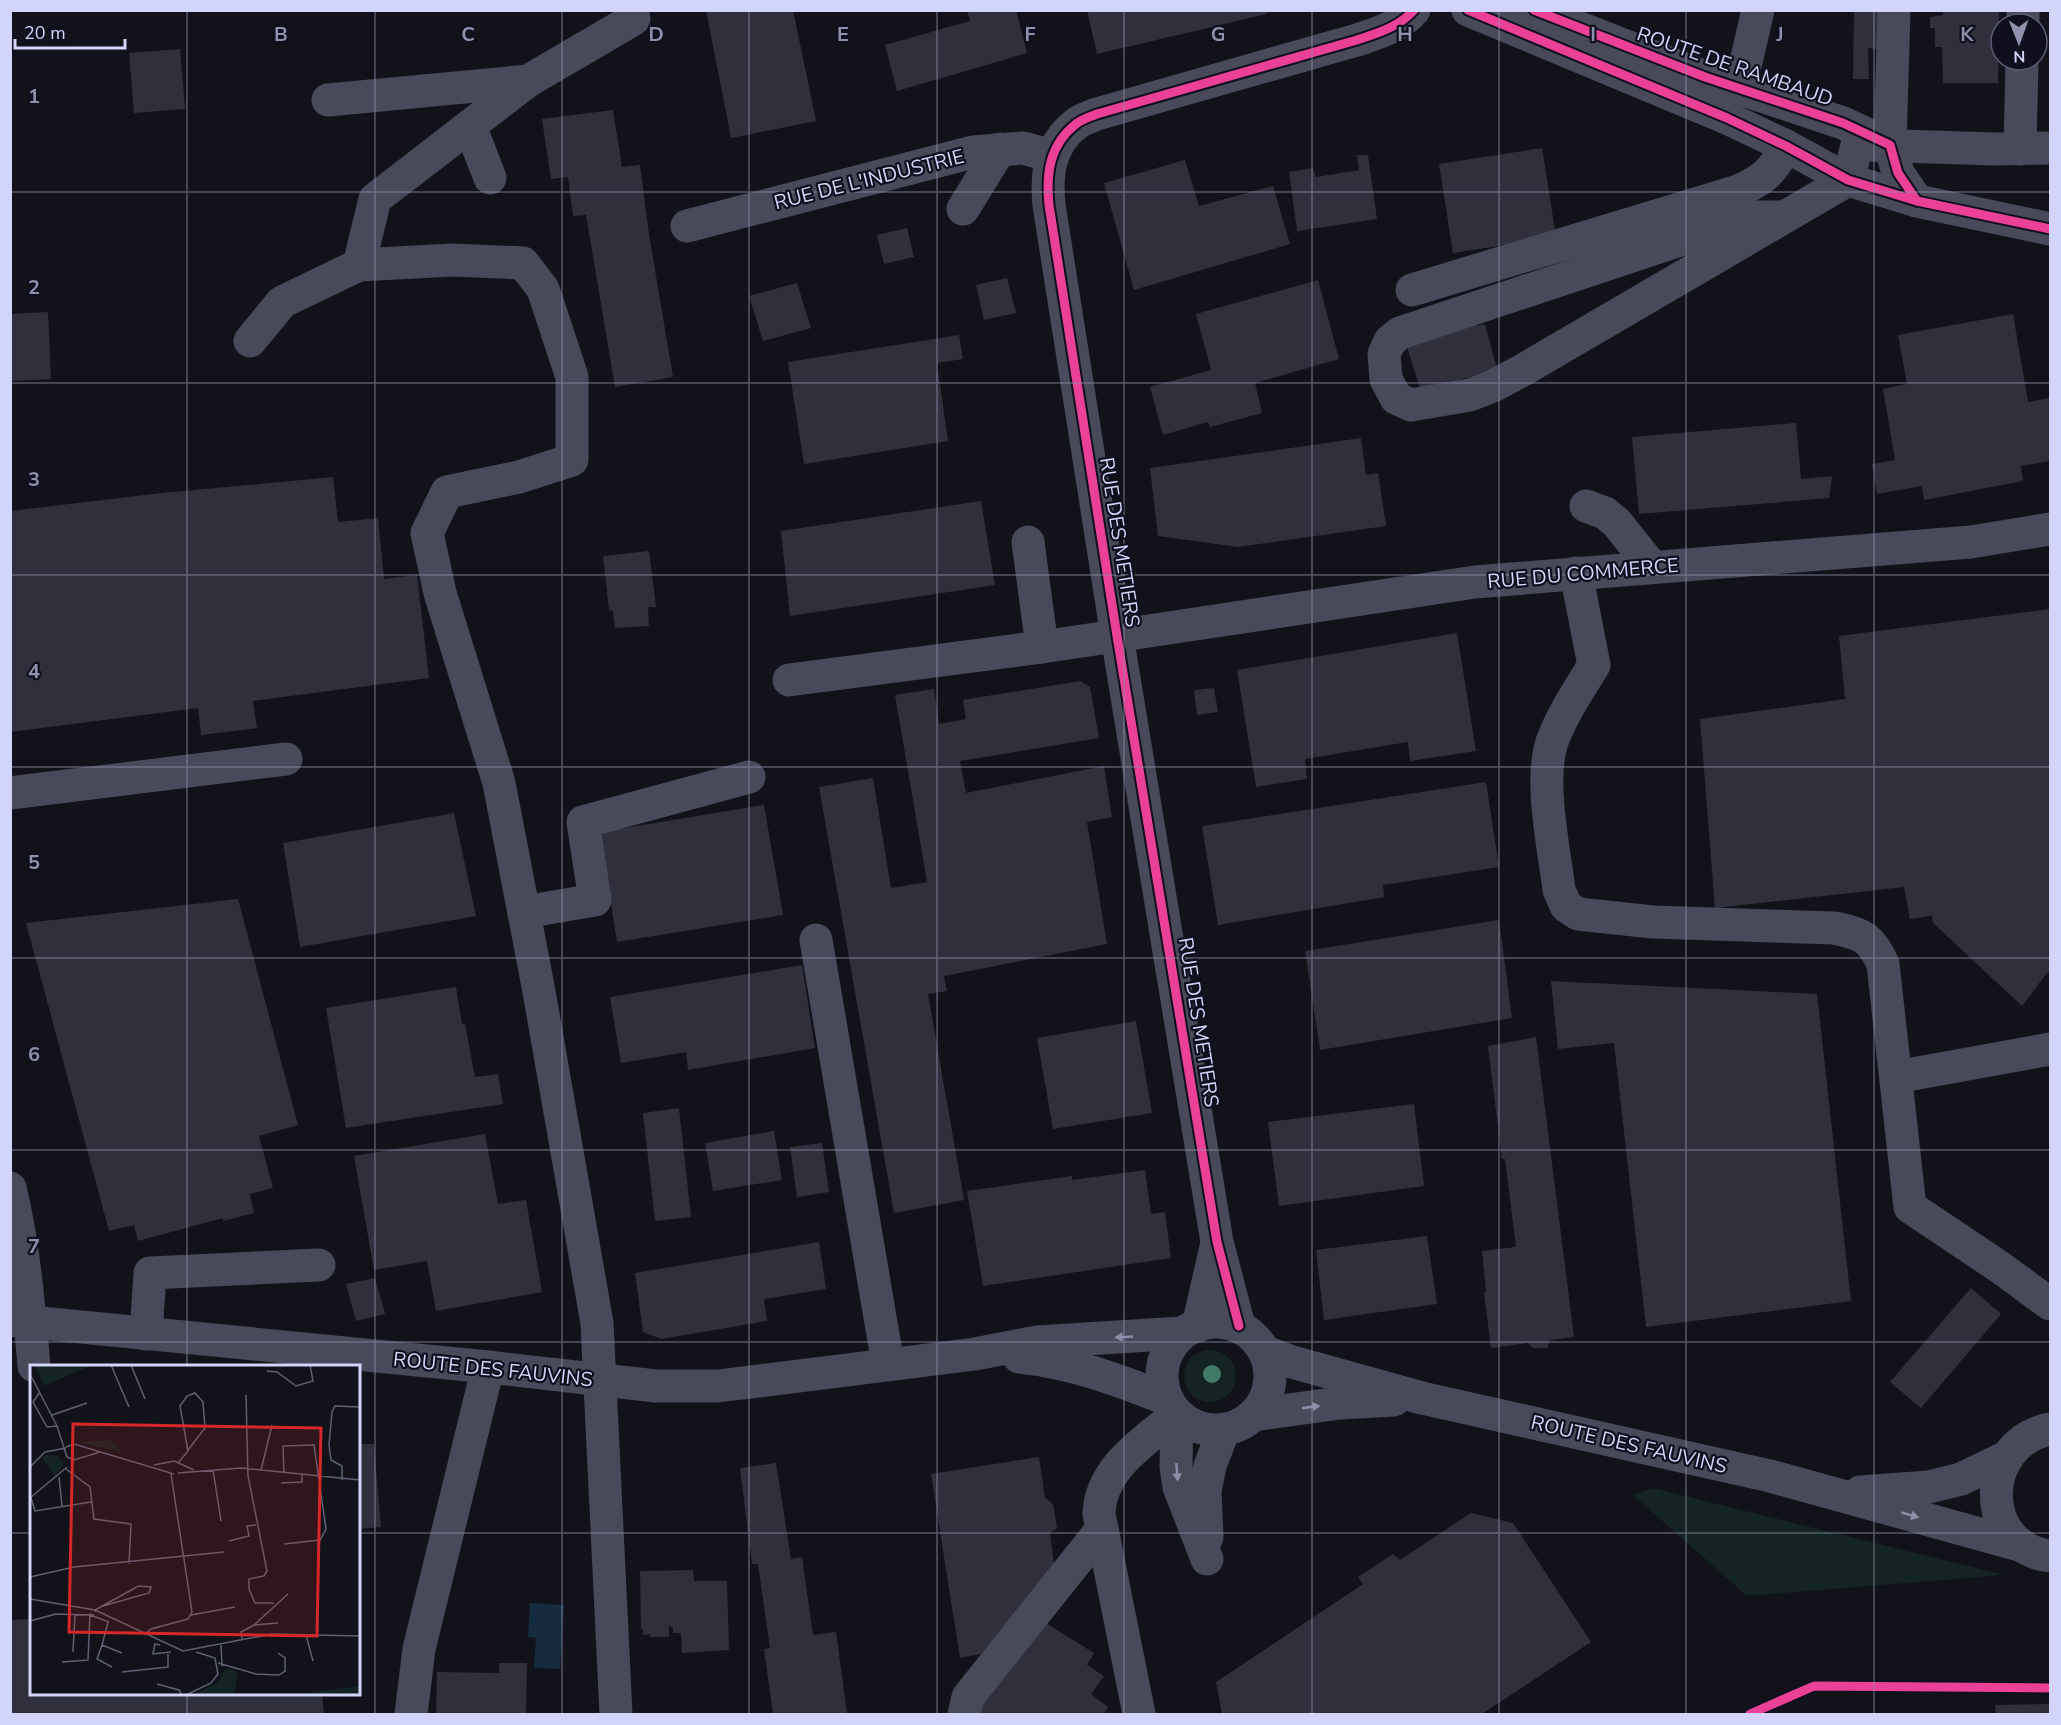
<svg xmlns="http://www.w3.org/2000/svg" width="2061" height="1725" font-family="'Nunito Sans',sans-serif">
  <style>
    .green { fill: #132422 }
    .water { fill: #152b3e }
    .building { fill: #30303d }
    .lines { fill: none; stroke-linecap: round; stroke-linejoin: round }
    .minor { stroke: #484a5a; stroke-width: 33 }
    .cycleway-casing { stroke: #0f0f1e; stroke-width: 13 }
    .cycleway { stroke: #ea4096; stroke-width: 9 }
    .tree { fill: #417a66 }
    .oneway { fill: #8d8faa }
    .grid { fill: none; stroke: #8f90ab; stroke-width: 1.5; stroke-opacity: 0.55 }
    .labels { text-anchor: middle; stroke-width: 4.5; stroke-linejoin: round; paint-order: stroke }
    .street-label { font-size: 20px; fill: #d2d4f9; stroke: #0f0f1e }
    .inset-road { fill: none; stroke: #5f6073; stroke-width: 1.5 }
    .view { fill: #d62828; fill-opacity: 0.15; stroke: #d62828; stroke-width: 3 }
    .inset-edge { fill: none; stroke: #d2d4f9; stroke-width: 3 }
    .grid-label { font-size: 20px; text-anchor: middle; font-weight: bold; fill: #8f90ab; stroke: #0f0f1e; stroke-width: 4.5; stroke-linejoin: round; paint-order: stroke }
  </style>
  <rect width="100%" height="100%" fill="#12121a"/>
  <g class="green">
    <circle cx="1210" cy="1376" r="26"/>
    <path d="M1653 1488 2004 1575 1747 1596 1633 1495Z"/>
  </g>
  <path class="water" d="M530 1603 564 1605 560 1669 534 1668 536 1638 528 1637Z"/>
  <g class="building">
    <path d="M706 10H793L816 121 731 138Z"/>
    <path d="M967 10H1016L1027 53 897 91 885 45 970 21Z"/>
    <path d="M1087 10H1266L1267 14 1097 54Z"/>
    <path d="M1854 10H1878V49L1868 48 1869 79H1853Z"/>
    <path d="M1943 10H1999L1998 83H1943L1942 47H1935V28H1930V17L1943 15Z"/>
    <path d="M180 49 185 109 134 113 129 53Z"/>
    <path d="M613 110 622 167 640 165 649 234 673 377 615 387 586 215 573 216 568 177 551 179 542 119Z"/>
    <path d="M1542 148 1556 237 1453 253 1439 164Z"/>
    <path d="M1357 155H1368L1377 219 1297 231 1289 172 1313 168 1316 177 1359 170Z"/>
    <path d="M1185 160 1199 206 1273 186 1290 244 1134 290 1104 183Z"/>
    <path d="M907 228 914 257 884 264 877 235Z"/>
    <path d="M1007 278 1016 313 984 320 976 285Z"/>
    <path d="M1318 280 1339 359 1255 383 1262 413 1210 427 1208 422 1163 435 1150 387 1211 370 1196 314Z"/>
    <path d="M797 283 811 328 763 341 749 296Z"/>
    <path d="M48 312 51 379 10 381V314Z"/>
    <path d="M2013 314 2028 402 2050 398V461L2021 466 2023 481 1924 500 1922 486 1877 494 1872 464 1895 460 1883 389 1907 384 1898 335Z"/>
    <path d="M1474 319 1477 326 1485 324 1497 369 1421 391 1407 347Z"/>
    <path d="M959 335 963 359 937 363 948 441 804 464 788 362Z"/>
    <path d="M1796 423 1801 479 1832 476 1829 498 1639 514 1632 437Z"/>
    <path d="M1361 438 1366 475 1378 473 1386 526 1238 547 1158 536 1150 468Z"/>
    <path d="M333 477 338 522 378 518 384 579 417 575 429 678 253 701 257 728 201 735 198 708 10 732V511L162 493Z"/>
    <path d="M981 501 995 585 790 616 781 531Z"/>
    <path d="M649 551 656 607H648L649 626 615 628 613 611 609 610 603 556Z"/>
    <path d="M2050 609V973H2047L2022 1006 1933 923 1932 916 1910 919 1904 887 1715 908 1700 719 1845 699 1839 636Z"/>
    <path d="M1457 633 1476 751 1410 761 1408 742 1305 759 1307 779 1256 787 1237 670Z"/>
    <path d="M1080 681 1090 687 1099 738 960 761 966 793 1104 766 1112 817 1087 822 1107 944 944 976 947 991 928 994 964 1200 894 1213 819 787 873 778 891 888 927 882 895 695 934 689 939 724 966 719 963 700Z"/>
    <path d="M1214 688 1218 712 1197 715 1194 690Z"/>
    <path d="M1486 782 1499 867 1383 885 1384 897 1218 925 1202 826Z"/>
    <path d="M764 805 783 915 617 942 600 832Z"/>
    <path d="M454 813 476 916 300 947 283 843Z"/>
    <path d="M238 899 298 1125 259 1136 273 1188 250 1194 254 1213 223 1221V1218L138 1241 134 1225 109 1231 26 923Z"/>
    <path d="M1499 920 1512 1018 1320 1050 1305 951Z"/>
    <path d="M802 965 815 1048 688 1070 686 1052 621 1063 610 997Z"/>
    <path d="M1551 981 1817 994 1851 1301 1646 1327 1614 1043 1558 1049Z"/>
    <path d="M456 987 462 1024H465L475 1077 498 1074 503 1104 346 1128 326 1008Z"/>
    <path d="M1136 1021 1152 1113 1053 1129 1037 1038Z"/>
    <path d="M1536 1037 1574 1337 1550 1340 1547 1348H1533L1528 1343 1491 1348 1484 1292H1486L1482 1251 1516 1247 1505 1159H1502L1488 1046Z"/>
    <path d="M1414 1104 1424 1186 1279 1206 1268 1122Z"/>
    <path d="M679 1108 691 1217 655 1221 643 1113Z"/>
    <path d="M774 1131 782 1180 713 1191 705 1143Z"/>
    <path d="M485 1134 498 1204 526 1200 542 1292 436 1311 427 1261 374 1270 354 1156Z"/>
    <path d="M822 1143 829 1192 797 1197 790 1147Z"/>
    <path d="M1145 1170 1151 1214 1165 1212 1171 1258 983 1286 967 1191 1072 1176V1180Z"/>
    <path d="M1427 1236 1437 1304 1324 1320 1316 1250Z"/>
    <path d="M819 1242 826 1289 764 1299 767 1321 661 1339 643 1332 635 1273Z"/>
    <path d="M375 1278 385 1314 356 1321 346 1284Z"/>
    <path d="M1971 1288 2001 1314 1921 1408 1890 1382Z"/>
    <path d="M358 1444H374L381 1527 358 1529Z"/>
    <path d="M1039 1457 1045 1498 1053 1504 1057 1528 1050 1533 1054 1564 981 1654 960 1658 931 1474Z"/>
    <path d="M776 1463 791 1559 802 1557 813 1635 836 1632 847 1714H773L764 1649 770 1648 758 1564H752L740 1468Z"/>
    <path d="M1471 1513 1513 1523 1591 1642 1482 1714H1222L1216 1682 1363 1584 1358 1577 1393 1554 1400 1560Z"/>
    <path d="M693 1570 694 1581H727L729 1650 682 1653 681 1633H673V1627L669 1626V1637H650V1634L643 1635V1629H641L640 1571Z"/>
    <path d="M32 1619V1694H322L324 1714H10V1620Z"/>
    <path d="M1041 1620 1094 1653 1087 1665 1104 1676 1091 1694 1108 1707 1104 1714H984L977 1709Z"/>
    <path d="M499 1663H527L526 1714H436L437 1672 499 1673Z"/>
    <path d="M2050 1704V1714H1996L1995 1705Z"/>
  </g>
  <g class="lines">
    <g class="minor">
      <path d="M1468 10 1727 118 1786 146 1848 180 1917 201 2050 229"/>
      <path d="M1534 10 1705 77 1843 123 1890 145"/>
      <path d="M1894 10 1890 145 1898 173 1917 201"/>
      <path d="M2023 24V10"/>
      <path d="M1740 88 1758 10"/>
      <path d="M328 100 528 81 634 19 632 10"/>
      <path d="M470 126 490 178"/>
      <path d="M1869 145 1995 149 2050 148"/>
      <path d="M2020 149 2022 60"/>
      <path d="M963 209 1000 149"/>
      <path d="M1785 217H1757L1737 221 1400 333 1390 341 1384 354 1386 379 1396 398 1411 405 1470 395 1493 386 1523 370 1848 180 1857 145"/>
      <path d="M687 226 973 152 1023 148 1052 156"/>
      <path d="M359 265 452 260 523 263 543 289 572 377V460L519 477 447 492 427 533 440 593 499 783 538 986 597 1323 616 1714"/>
      <path d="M1412 290 1738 191C1764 180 1773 171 1786 146"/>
      <path d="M250 341 282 302 359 265 375 199 528 81"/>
      <path d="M1586 506 1605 513 1617 523 1652 567"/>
      <path d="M1028 542 1042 647"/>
      <path d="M1576 573 1594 665C1579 690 1562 714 1552 742 1539 781 1554 848 1559 890L1566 906 1578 914 1653 922 1834 928C1862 934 1870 936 1883 964L1910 1207 2001 1268 2050 1304"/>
      <path d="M789 680 1042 647 1475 582 1971 542 2050 529"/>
      <path d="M10 793 286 759"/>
      <path d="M524 912 595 900 583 822 749 777"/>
      <path d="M816 940 888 1364"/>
      <path d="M1896 1077 2050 1049"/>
      <path d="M10 1188C24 1245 29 1307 34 1366"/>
      <path d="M10 1320 488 1367 656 1386H718L975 1354 1037 1342 1182 1333"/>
      <circle cx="1216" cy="1376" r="54"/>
      <path d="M1198 1326 1216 1247"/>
      <path d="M1239 1326 1217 1242 1117 636 1049 205C1046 174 1049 145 1076 124 1082 119 1090 117 1097 114L1357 40C1378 33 1399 27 1414 10"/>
      <path d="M146 1334 150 1273 319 1265"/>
      <path d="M1265 1352 1292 1362 1422 1398 1770 1476 2023 1546"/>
      <path d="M1019 1357C1071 1362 1118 1380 1167 1399"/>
      <path d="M1177 1414 1176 1467 1179 1487 1207 1559"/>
      <path d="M1253 1415 1340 1403 1394 1400"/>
      <path d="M2050 1429C1979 1443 1978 1547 2050 1556"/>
      <path d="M1860 1492 1929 1487 1961 1479 2007 1457"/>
      <path d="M1207 1537 1205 1491 1210 1466 1224 1429"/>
      <path d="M411 1714 419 1649 488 1367"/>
      <path d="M964 1714 968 1697 1102 1529"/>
      <path d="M1139 1714 1099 1514C1100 1468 1145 1441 1177 1414"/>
    </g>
    <defs>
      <g id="cycleway">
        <path d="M1468 10 1727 118 1786 146 1848 180 1917 201 2050 229"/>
        <path d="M1534 10 1705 77 1843 123 1890 145 1898 173 1917 201"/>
        <path d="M1239 1326 1217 1242 1117 636 1049 205C1046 174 1049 145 1076 124 1082 119 1090 117 1097 114L1357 40C1378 33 1399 27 1414 10"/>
        <path d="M1750 1714 1814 1686 2050 1688"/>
      </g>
    </defs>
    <use href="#cycleway" class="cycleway-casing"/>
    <use href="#cycleway" class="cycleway"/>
  </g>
  <circle class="tree" cx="1212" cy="1374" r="9"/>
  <defs><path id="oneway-solid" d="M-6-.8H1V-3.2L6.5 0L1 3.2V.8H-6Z" transform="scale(1.5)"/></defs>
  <g class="oneway">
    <use href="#oneway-solid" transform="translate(1124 1337) rotate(177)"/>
    <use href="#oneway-solid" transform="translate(1311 1407) rotate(-8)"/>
    <use href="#oneway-solid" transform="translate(1177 1472) rotate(85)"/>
    <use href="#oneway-solid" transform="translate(1910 1515) rotate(16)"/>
  </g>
  <path class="grid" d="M187 10V1366M375 10V1714M562 10V1714M749 10V1714M937 10V1714M1124 10V1714M1312 10V1714M1499 10V1714M1686 10V1714M1874 10V1714M10 192H2050M10 383H2050M10 575H2050M10 767H2050M10 958H2050M10 1150H2050M10 1342H2050M10 1533H32M358 1533H2050M187 1694V1714"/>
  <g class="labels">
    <g class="street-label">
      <text transform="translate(1735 66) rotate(19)" y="7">ROUTE DE RAMBAUD</text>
      <text transform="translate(869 179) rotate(-14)" y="7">RUE DE L'INDUSTRIE</text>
      <text transform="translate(1120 542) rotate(81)" y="7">RUE DES METIERS</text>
      <text transform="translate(1583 573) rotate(-5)" y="7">RUE DU COMMERCE</text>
      <text transform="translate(1199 1022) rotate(81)" y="7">RUE DES METIERS</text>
      <text transform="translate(493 1369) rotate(6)" y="7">ROUTE DES FAUVINS</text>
      <text transform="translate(1629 1444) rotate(13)" y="7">ROUTE DES FAUVINS</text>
    </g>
  </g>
  <g transform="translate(30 1365)">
    <rect width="330" height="330" fill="#12121a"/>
    <path d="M5 0H62L14 21ZM80 75 94 88 49 77ZM17 89 28 91 34 99 25 111 12 93ZM196 303 208 307 204 330H162L188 317ZM330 321V330H266L267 329Z" fill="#132422"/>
    <path class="inset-road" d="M81 0 99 42M101 0 115 34M237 6 247 7 266 21 283 16 280 0M0 9 27 61 37 92 44 95 70 87M10 27 3 37 17 62 27 61M216 30 218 111 237 206 234 211 219 214V224L225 238H244M22 50 57 38M36 82 44 79 144 109M148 98 158 86 150 41 157 31 165 28 173 37 175 63 158 85M124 100 144 96 164 105M0 102 15 87 36 83M36 104 60 122 64 154 101 159 99 199M183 105 191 156M231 105 242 60M148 108 211 103 330 115M254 108 253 81 284 80 296 164 290 175 254 179M29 112 32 141M312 115V101L301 95 299 80 302 47 305 41 330 42M251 118 272 117V110M0 133 37 102M1 133 5 146 61 137M199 176 219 171 217 161 226 160M0 212 44 202 194 187M0 234 65 245 153 286 242 269 330 271M65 247V245L105 223 108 221 121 222 119 228 73 241M60 250 79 257M161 250 205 242M0 256 26 249 64 250M78 257 72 280 92 288M224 260 258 229M114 270 121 264 158 254 162 247 141 109M276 270 283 296M212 274 211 267 224 260 248 258M72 280 67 294 82 302M130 280 125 279 123 289 141 287M191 280 192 301M43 287 45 249M32 297 58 295 60 248M188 298 226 309 249 310 255 306V293L248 288M92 307 138 302V289M127 319 149 325 152 330M156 330 181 318 188 309 185 293 166 287"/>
    <path class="view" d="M43 59 291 63 287 271 39 267Z"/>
    <rect width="330" height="330" class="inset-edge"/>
  </g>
  <g class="grid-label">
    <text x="281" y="41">B</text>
    <text x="468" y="41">C</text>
    <text x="656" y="41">D</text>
    <text x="843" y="41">E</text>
    <text x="1030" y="41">F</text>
    <text x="1218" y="41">G</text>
    <text x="1405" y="41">H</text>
    <text x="1593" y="41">I</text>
    <text x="1780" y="41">J</text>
    <text x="1967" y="41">K</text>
    <text x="34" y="103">1</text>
    <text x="34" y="294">2</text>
    <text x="34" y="486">3</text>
    <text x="34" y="678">4</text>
    <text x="34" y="869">5</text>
    <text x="34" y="1061">6</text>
    <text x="34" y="1253">7</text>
  </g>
  <rect width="2061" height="1725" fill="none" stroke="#d2d4f9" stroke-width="24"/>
  <g transform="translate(2019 42) rotate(179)"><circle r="28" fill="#0f0f1e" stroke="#5d5e76" stroke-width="1.5"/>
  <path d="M0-4.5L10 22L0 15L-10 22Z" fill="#8f90ab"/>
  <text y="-9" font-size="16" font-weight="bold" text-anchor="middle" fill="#d2d4f9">N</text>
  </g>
  <path d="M15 39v9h110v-9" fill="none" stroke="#d2d4f9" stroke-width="3"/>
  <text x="24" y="39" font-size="18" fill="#d2d4f9" stroke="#0f0f1e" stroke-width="4.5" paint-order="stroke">20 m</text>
</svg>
